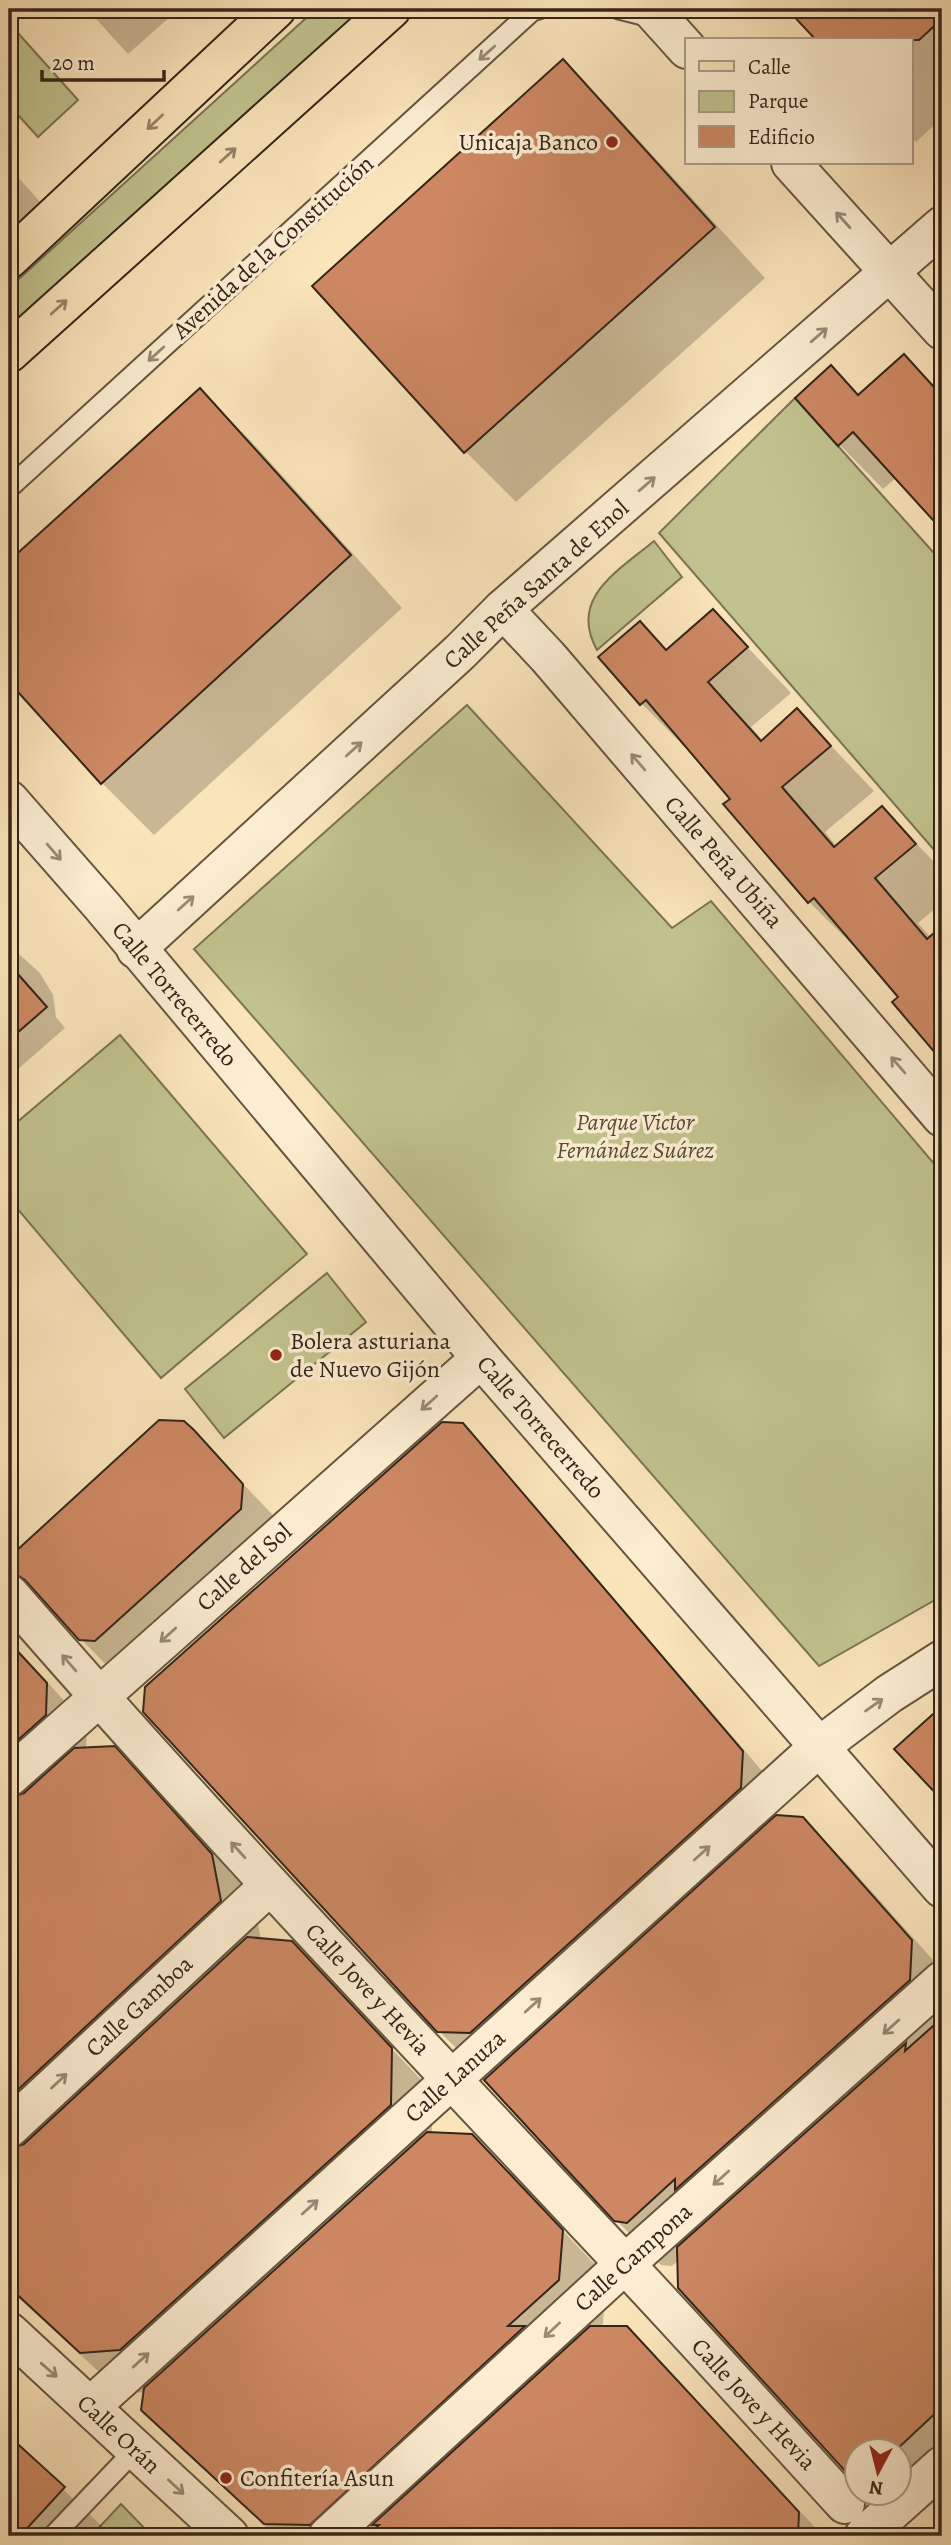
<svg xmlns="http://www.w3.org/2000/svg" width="951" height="2545" font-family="Alegreya,serif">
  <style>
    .green { fill: #c1c38e; stroke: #7a7454; stroke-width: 2 }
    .shadow { fill: #0003 }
    .building { fill: #cd8863; stroke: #342519; stroke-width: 2 }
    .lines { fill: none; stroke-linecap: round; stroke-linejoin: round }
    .lane-casing { stroke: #665541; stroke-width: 23 }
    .street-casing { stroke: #665541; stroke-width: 42 }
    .primary-casing { stroke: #342519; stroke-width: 42 }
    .lane { stroke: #fcedd2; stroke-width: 19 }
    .street { stroke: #fcedd2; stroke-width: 38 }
    .primary { stroke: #fae4ba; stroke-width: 38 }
    .oneway { stroke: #988976 }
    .oneway2 { stroke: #97846a }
    .poi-dot { fill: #8f2418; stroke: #fcedd2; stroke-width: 2.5 }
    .labels { text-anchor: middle; stroke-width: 7; stroke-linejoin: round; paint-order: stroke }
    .poi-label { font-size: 24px; fill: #342519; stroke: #fcedd2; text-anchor: start }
    .street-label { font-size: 24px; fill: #342519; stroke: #fcedd2 }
    .park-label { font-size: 24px; font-style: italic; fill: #574c36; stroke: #fcedd2 }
  </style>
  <rect width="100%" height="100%" fill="#fae4ba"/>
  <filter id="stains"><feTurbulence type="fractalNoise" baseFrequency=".00286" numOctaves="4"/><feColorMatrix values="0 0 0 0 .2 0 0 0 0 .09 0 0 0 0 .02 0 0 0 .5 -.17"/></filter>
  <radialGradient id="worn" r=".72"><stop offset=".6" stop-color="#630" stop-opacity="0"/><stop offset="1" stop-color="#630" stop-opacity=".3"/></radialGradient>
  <g class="green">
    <path d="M316 9H362L9 331V288Z"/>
    <path d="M9 23 78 100 38 137 9 105Z"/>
    <path d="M795 398 942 562V859L659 533Z"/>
    <path d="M654 541 682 577 597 650C568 598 618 571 654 541Z"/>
    <path d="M467 705 672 928 711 901 942 1173V1596L819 1666 194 949Z"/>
    <path d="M120 1035 307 1254 161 1378 9 1199V1129Z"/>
    <path d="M327 1273 366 1322 224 1438 185 1389Z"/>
    <path d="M121 2504 152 2536H91Z"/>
  </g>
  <g class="shadow">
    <path d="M30 9H47L38 17Z"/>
    <path d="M87 9H179L128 54Z"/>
    <path d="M790 9H942V118L916 142 911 137V40H818Z"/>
    <path d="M563 62 613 112 765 278 516 502 466 452 315 286Z"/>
    <path d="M9 167 50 213 9 248Z"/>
    <path d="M904 356 942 395V527L897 477 883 489 839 444 831 367 860 396Z"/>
    <path d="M200 390 252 442 402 608 154 835 102 783 9 679V563Z"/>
    <path d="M713 611 791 693 751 727 763 741 797 710 874 791 825 832 837 847 882 808 942 870V903L918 923 931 938 942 928V1057L900 997 856 944 854 946 809 902 733 800 687 747 686 748 642 704 601 657 640 623 667 651Z"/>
    <path d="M9 945 40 973 53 995 56 1017 65 1028 9 1077Z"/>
    <path d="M462 1425 488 1451 768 1778 465 2057 438 2030Z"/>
    <path d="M228 1468 287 1530 125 1684 16 1572Z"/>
    <path d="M9 1640 87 1726 86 1749 114 1748 155 1790 253 1897 261 1940 291 1943 432 2091V2134L472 2135 606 2276 603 2324 599 2328H627L671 2372 823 2536H276L143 2410 145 2392 123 2394 9 2289Z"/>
    <path d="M802 1819 847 1864 942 1970V2492L914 2518 891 2516 868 2492H898V2450H856L679 2260 672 2266 661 2265 616 2220Z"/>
    <path d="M9 2438 108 2532 105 2536H9Z"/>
  </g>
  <g class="building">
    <path d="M787 9H942V19L919 40H816Z"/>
    <path d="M563 59 715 227 464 453 312 286Z"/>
    <path d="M904 354 942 396V530L853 432 838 446 795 398 831 365 858 395Z"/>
    <path d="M200 388 351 555 101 784 9 682V561Z"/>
    <path d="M713 609 748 647 708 682 761 741 797 708 831 746 782 787 834 847 882 806 916 844 875 878 927 939 942 926V1061L892 1002 898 997 814 898 808 903 723 804 730 799 646 700 640 705 598 657 640 621 666 650Z"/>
    <path d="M9 964 47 1007 9 1040Z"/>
    <path d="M159 1420 184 1421 194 1430 243 1484 241 1509 95 1641 79 1640 25 1580 14 1573 15 1552Z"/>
    <path d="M442 1422 463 1423 743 1751 741 1788 470 2033 437 2032 143 1712 145 1687Z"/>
    <path d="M9 1642 47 1683 46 1715 9 1748Z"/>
    <path d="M942 1706V1800L894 1749Z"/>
    <path d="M115 1746 212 1854 221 1901 9 2098V1798L24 1793 74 1748Z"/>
    <path d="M776 1815 803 1817 912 1940 910 1980 675 2190V2179L627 2223 614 2221 484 2080Z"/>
    <path d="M247 1937 292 1941 392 2048 391 2105 120 2350 80 2353 9 2287V2149L24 2144Z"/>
    <path d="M942 2018V2407L895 2451H857V2484L678 2288 677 2247 906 2043 905 2051Z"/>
    <path d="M427 2132 472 2134 563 2230 559 2280 508 2326H525L310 2525 264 2524 141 2410 144 2388Z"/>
    <path d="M590 2326H627L799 2512 798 2536H366L379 2525H372Z"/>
    <path d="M9 2436 65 2487 20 2536H9Z"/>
  </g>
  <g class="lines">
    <defs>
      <g id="lane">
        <path d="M619 9 655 18"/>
        <path d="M9 488 532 11 539 9"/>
        <path d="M53 2536 136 2449"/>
      </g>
      <g id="street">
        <path d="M651 9 687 49"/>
        <path d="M791 163 942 330"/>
        <path d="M503 609 548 657 942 1117"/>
        <path d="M9 800 102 906 481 1358 942 1888"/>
        <path d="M136 949 460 652 503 609 942 226"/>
        <path d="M9 1594C207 1822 416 2041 623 2262 698 2342 771 2423 845 2504"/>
        <path d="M9 1777 481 1358"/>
        <path d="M9 2128 270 1885"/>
        <path d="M9 2332 229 2536"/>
        <path d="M91 2406 820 1746 889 1694 942 1660"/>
        <path d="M328 2536 625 2264 942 1981"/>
        <path d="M864 2536 942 2466"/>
      </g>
      <g id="primary">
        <path d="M9 259 276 9"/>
        <path d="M9 353 391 9"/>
      </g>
    </defs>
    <use href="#lane" class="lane-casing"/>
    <use href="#street" class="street-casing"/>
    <use href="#primary" class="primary-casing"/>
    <use href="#lane" class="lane"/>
    <use href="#street" class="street"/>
    <use href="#primary" class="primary"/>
  </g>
  <defs><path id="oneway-shaft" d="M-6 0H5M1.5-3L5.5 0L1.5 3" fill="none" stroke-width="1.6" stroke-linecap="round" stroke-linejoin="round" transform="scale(1.75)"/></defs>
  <g class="oneway">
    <use href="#oneway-shaft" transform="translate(487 53) rotate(138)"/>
    <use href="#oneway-shaft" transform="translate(843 220) rotate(-132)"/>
    <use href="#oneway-shaft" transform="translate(819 335) rotate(-41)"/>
    <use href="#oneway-shaft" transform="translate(156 354) rotate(138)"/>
    <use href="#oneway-shaft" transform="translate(647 484) rotate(-41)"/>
    <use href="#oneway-shaft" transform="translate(354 749) rotate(-42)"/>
    <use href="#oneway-shaft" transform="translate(638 762) rotate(-131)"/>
    <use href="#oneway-shaft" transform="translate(54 852) rotate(49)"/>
    <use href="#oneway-shaft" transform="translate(186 903) rotate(-42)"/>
    <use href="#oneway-shaft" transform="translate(898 1065) rotate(-131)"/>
    <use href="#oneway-shaft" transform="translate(429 1403) rotate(138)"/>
    <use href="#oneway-shaft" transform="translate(168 1635) rotate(138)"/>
    <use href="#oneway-shaft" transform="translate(69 1663) rotate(-131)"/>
    <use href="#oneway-shaft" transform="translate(874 1705) rotate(-35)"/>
    <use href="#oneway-shaft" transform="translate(238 1850) rotate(-132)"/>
    <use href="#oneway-shaft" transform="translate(702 1853) rotate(-42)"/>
    <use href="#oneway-shaft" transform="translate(533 2005) rotate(-42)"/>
    <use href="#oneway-shaft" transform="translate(891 2027) rotate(138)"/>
    <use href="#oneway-shaft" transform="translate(59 2081) rotate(-43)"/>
    <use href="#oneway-shaft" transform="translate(721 2178) rotate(138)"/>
    <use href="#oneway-shaft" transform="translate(310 2207) rotate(-42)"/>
    <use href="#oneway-shaft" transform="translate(552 2330) rotate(137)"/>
    <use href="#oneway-shaft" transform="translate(141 2360) rotate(-42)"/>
    <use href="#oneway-shaft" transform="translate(49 2370) rotate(41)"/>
    <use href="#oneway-shaft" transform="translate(176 2487) rotate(43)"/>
  </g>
  <g class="oneway2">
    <use href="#oneway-shaft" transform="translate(155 122) rotate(137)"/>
    <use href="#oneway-shaft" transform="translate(228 155) rotate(-42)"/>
    <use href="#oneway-shaft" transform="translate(59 307) rotate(-42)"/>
  </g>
  <g class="poi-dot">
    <circle cx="612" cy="142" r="7"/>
    <circle cx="276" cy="1355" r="7"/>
    <circle cx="226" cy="2478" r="7"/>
  </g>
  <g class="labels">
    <g class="poi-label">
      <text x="598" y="150" text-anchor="end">Unicaja Banco</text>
      <text x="290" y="1349">Bolera asturiana<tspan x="290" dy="28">de Nuevo Gijón</tspan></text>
      <text x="240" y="2486">Confitería Asun</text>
    </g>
    <g class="street-label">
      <text transform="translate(273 247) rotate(-42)" y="8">Avenida de la Constitución</text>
      <text transform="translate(536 584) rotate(-42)" y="8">Calle Peña Santa de Enol</text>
      <text transform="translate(724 862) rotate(49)" y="8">Calle Peña Ubiña</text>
      <text transform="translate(175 994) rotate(50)" y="8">Calle Torrecerredo</text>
      <text transform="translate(541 1427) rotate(49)" y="8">Calle Torrecerredo</text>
      <text transform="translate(244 1567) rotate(-42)" y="8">Calle del Sol</text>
      <text transform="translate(368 1989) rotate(47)" y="8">Calle Jove y Hevia</text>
      <text transform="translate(139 2006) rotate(-43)" y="8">Calle Gamboa</text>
      <text transform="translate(455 2076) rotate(-42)" y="8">Calle Lanuza</text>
      <text transform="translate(633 2257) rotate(-42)" y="8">Calle Campona</text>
      <text transform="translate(754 2404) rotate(47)" y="8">Calle Jove y Hevia</text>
      <text transform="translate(119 2434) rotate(43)" y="8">Calle Orán</text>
    </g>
    <g class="park-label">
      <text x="635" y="1130">Parque Victor<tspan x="635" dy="28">Fernández Suárez</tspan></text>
    </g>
  </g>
  <rect width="951" height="2545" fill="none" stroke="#fae4ba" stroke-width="35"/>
  <rect x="10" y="10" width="930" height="2524" fill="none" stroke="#342519" stroke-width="3.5"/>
  <rect x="18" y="18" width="916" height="2510" fill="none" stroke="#342519" stroke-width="2"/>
  <rect x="685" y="38" width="228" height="126" fill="#fcedd2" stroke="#ac9d88" stroke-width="2"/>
  <rect x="699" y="61" width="35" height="10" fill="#fae4ba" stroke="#ac9d88" stroke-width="2"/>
  <text x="748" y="74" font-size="21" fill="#342519">Calle</text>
  <rect x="699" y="91" width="35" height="21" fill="#c1c38e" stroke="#ac9d88" stroke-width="2"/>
  <text x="748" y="108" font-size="21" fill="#342519">Parque</text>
  <rect x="699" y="126" width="35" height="21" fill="#cd8863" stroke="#ac9d88" stroke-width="2"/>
  <text x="748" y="144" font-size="21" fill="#342519">Edificio</text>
  <g transform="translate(878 2472) rotate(187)"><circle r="33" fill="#fcedd2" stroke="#ac9d88" stroke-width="2"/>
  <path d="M0-5L12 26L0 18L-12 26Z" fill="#8f2418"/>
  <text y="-10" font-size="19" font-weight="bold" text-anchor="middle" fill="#342519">N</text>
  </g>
  <path d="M42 70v10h122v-10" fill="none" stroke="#342519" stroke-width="3.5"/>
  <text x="52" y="70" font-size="21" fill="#342519" stroke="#fcedd2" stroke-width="5" paint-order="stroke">20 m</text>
  <rect width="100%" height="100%" filter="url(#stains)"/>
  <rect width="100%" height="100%" fill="url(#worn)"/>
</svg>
